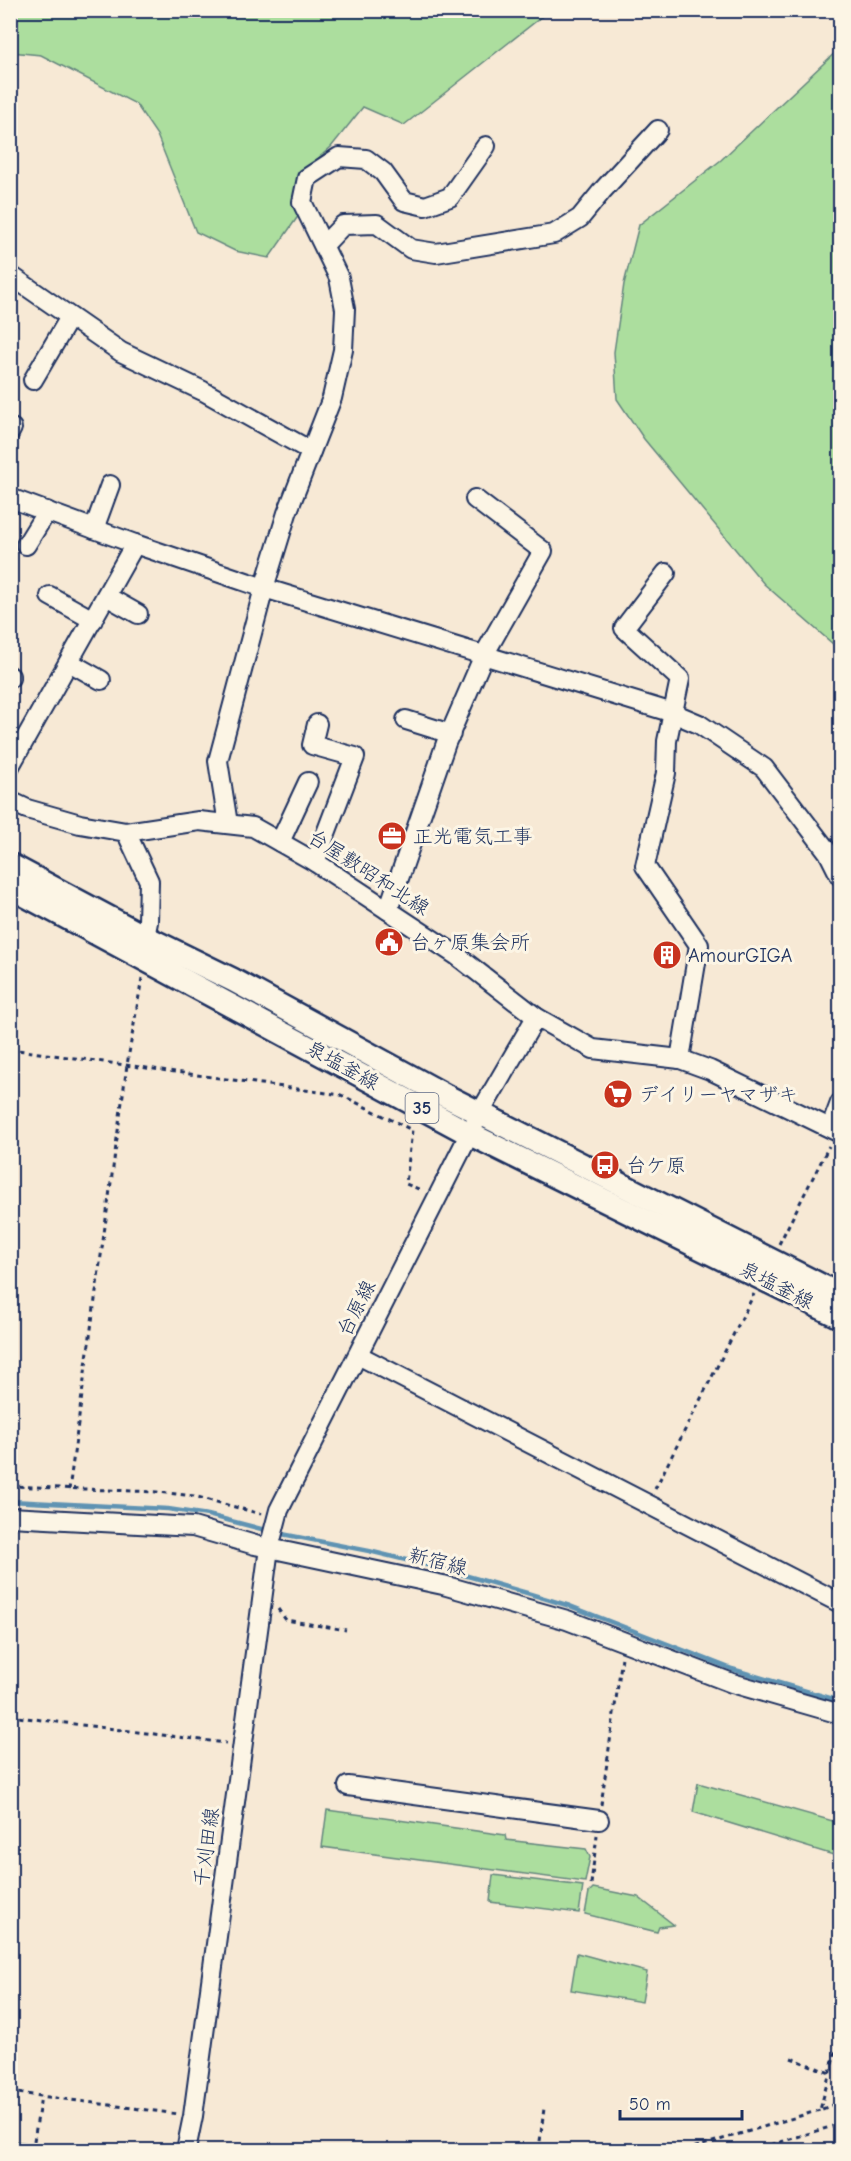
<svg xmlns="http://www.w3.org/2000/svg" width="851" height="2161" viewBox="0 0 851 2161" font-family="'Comic Neue','Klee One',sans-serif">
<style>
.green{fill:#acde9e;stroke:#64867e;stroke-width:1.5}
.lines{fill:none;stroke-linecap:round;stroke-linejoin:round}
.stream{stroke:#5e93b3;stroke-width:4.5}
.minor-casing{stroke:#1b2f5e;stroke-width:22}
.major-casing{stroke:#1b2f5e;stroke-width:27}
.path{stroke:#1b2f5e;stroke-width:3;stroke-dasharray:4.5 4.5;stroke-linecap:butt}
.minor{stroke:#fcf5e5;stroke-width:18}
.major{stroke:#fcf5e5;stroke-width:22}
.labels{text-anchor:middle;stroke-width:6;stroke-linejoin:round;paint-order:stroke}
.shield{fill:#fcf5e5;stroke:#5e6a86;stroke-width:1.5}
.shield-label{font-size:18px;font-weight:bold;fill:#1b2f5e}
.poi-label{font-size:20px;fill:#1b2f5e;stroke:#fcf5e5;text-anchor:start}
.street-label{font-size:20px;fill:#1b2f5e;stroke:#fcf5e5}
</style>
<rect width="100%" height="100%" fill="#f7e9d5"/>
<filter id="ink" filterUnits="userSpaceOnUse"><feTurbulence type="fractalNoise" baseFrequency=".0167" numOctaves="2"/><feDisplacementMap in="SourceGraphic" scale="12" xChannelSelector="R" yChannelSelector="G"/><feConvolveMatrix kernelMatrix="1 2 1 2 8 2 1 2 1" color-interpolation-filters="sRGB"/></filter>
<g filter="url(#ink)">
<!-- green -->
<g class="green">
<polygon points="11,11 549,11 404,125 363,107 331,147 314,162 302,177 294,197 299,215 269,258 235,251 196,232 157,135 136,104 41,55 11,52"/>
<polygon points="840,48 840,650 764,584 644,439 617,399 614,352 624,284 639,225 721,160"/>
<polygon points="698,1783 840,1823 840,1857 693,1812"/>
<polygon points="327,1810 505,1835 506,1840 586,1849 590,1857 585,1882 322,1847"/>
<polygon points="493,1875 583,1886 579,1913 490,1902"/>
<polygon points="593,1888 638,1897 674,1925 659,1927 657,1932 585,1914 589,1892"/>
<polygon points="577,1953 647,1972 642,2002 571,1990"/>
<polygon points="11,2141 28,2143 27,2150 11,2150"/>
</g>
<g class="lines">
<!-- stream -->
<g class="stream">
<polyline points="10,1501 168,1509 208,1515 269,1531"/>
<polyline points="277,1533 369,1551 443,1569 527,1593 570,1606 732,1669 840,1701"/>
</g>
<!-- minor casing -->
<g class="minor-casing">
<g id="minor">
<polyline points="324,245 343,225 377,224 411,249 436,253 554,234 580,218 602,191 658,130"/>
<polyline points="10,275 121,352 203,391 311,451"/>
<polyline points="33,380 70,317"/>
<polyline points="10,432 12,428"/>
<polyline points="10,498 135,544 264,588 673,713 699,724 764,768 828,852 840,876"/>
<polyline points="94,529 110,485"/>
<polyline points="26,545 47,511"/>
<polyline points="666,573 624,628 680,679 667,741 666,773 645,866 699,945 680,1059"/>
<polyline points="50,596 93,620"/>
<polyline points="106,596 138,614"/>
<polyline points="69,662 101,680"/>
<polyline points="10,676 10,678"/>
<polyline points="406,720 451,734"/>
<polyline points="10,766 135,544"/>
<polyline points="10,801 27,809 80,824 126,832 199,821 253,827 315,862 456,955 536,1017 593,1049 680,1059 710,1070 840,1133"/>
<polyline points="228,824 218,761 264,588 287,513 332,398 343,350 345,309 339,278 302,202 307,178 339,157 366,159 383,172 404,201 425,206 450,197 486,146"/>
<polyline points="126,832 149,881 148,922 145,937"/>
<polyline points="280,842 308,782"/>
<polyline points="315,862 355,757 312,745 317,724"/>
<polyline points="388,910 446,743 484,655 543,551 475,499"/>
<polyline points="831,1127 840,1103"/>
<polyline points="358,1355 840,1603"/>
<polyline points="10,1517 193,1527 255,1545 443,1585 567,1620 732,1683 840,1714"/>
<polyline points="348,1786 599,1820"/>
<polyline points="186,2150 193,2116 269,1548 279,1510 480,1113 536,1017"/>
</g>
</g>
<!-- major casing -->
<g class="major-casing">
<g id="major">
<polyline points="10,865 145,937 233,980 448,1097 840,1295"/>
<polyline points="10,887 470,1134 840,1317"/>
</g>
</g>
<!-- path -->
<g class="path">
<polyline points="10,1049 341,1095 412,1130 406,1184 421,1190"/>
<polyline points="779,1244 829,1146"/>
<polyline points="10,1486 157,1492 194,1496 261,1514"/>
<polyline points="655,1489 754,1294"/>
<polyline points="69,1490 127,1065 142,978"/>
<polyline points="278,1609 286,1620 346,1630"/>
<polyline points="10,1716 226,1743"/>
<polyline points="601,1805 622,1657"/>
<polyline points="591,1884 597,1835"/>
<polyline points="840,2034 820,2110 840,2102"/>
<polyline points="791,2058 830,2073"/>
<polyline points="10,2092 178,2114"/>
<polyline points="34,2141 41,2096"/>
<polyline points="539,2150 544,2108"/>
<polyline points="686,2150 820,2110"/>
<polyline points="754,2150 840,2124"/>
</g>
<!-- minor -->
<use href="#minor" class="minor"/>
<!-- major -->
<use href="#major" class="major"/>
</g>
</g>
<!-- icons -->
<defs>
<g id="office-disc" transform="scale(1.5)"><circle r="9.5" fill="#c8321e" stroke="#fcf5e5"/><path d="M-6-3h4V-5.5h4V-3h4V5H-6ZM-1-4.5V-3h2v-1.5ZM-6 0V1H6V0Z" fill="#fff"/></g>
<g id="civic-disc" transform="scale(1.5)"><circle r="9.5" fill="#c8321e" stroke="#fcf5e5"/><path d="M-.6-6.5H3V-4.5H.6V-3L4-1V1h2V6H-6V1h2V-1L-.6-3ZM-1.2 2.5V6h2.4V2.5Z" fill="#fff"/></g>
<g id="building-disc" transform="scale(1.5)"><circle r="9.5" fill="#c8321e" stroke="#fcf5e5"/><path d="M-4-6H4V6H1V3H-1V6H-4ZM-2.5-4.3h1.7v1.8h-1.7ZM.8-4.3h1.7v1.8H.8ZM-2.5-1h1.7V.8h-1.7ZM.8-1h1.7V.8H.8Z" fill="#fff"/></g>
<g id="supermarket-disc" transform="scale(1.5)"><circle r="9.5" fill="#c8321e" stroke="#fcf5e5"/><path d="M-6-5.5h2.5l.6 2H6L4.5 2H-2.5L-4.4-4H-6ZM-1.5 3.2a1.3 1.3 0 1 0 .1 0ZM3 3.2a1.3 1.3 0 1 0 .1 0Z" fill="#fff"/></g>
<g id="bus-disc" transform="scale(1.5)"><circle r="9.5" fill="#c8321e" stroke="#fcf5e5"/><path d="M-5-6H5V4H4V6H2V4H-2V6H-4V4H-5ZM-3.5-4V0h7V-4ZM-3.5 1.2v1.5H-2V1.2ZM2 1.2v1.5H3.5V1.2Z" fill="#fff"/></g>
</defs>
<g fill-rule="evenodd">
<use href="#office-disc" x="392" y="836"/>
<use href="#civic-disc" x="389" y="942"/>
<use href="#building-disc" x="667" y="955"/>
<use href="#supermarket-disc" x="618" y="1094"/>
<use href="#bus-disc" x="605" y="1165"/>
</g>
<g class="labels">
<!-- shield labels -->
<rect class="shield" x="405.5" y="1093" width="33" height="30" rx="4.5"/>
<g class="shield-label">
<text x="422" y="1114">35</text>
</g>
<!-- poi labels -->
<g class="poi-label">
<text x="413" y="843">正光電気工事</text>
<text x="410" y="949">台ヶ原集会所</text>
<text x="688" y="962">AmourGIGA</text>
<text x="639" y="1101">デイリーヤマザキ</text>
<text x="626" y="1172">台ケ原</text>
</g>
<!-- street labels -->
<g class="street-label">
<text transform="translate(369 872) rotate(33)" y="7">台屋敷昭和北線</text>
<text transform="translate(343 1065) rotate(29)" y="7">泉塩釜線</text>
<text transform="translate(777 1285) rotate(27)" y="7">泉塩釜線</text>
<text transform="translate(356 1308) rotate(-63)" y="7">台原線</text>
<text transform="translate(438 1561) rotate(14)" y="7">新宿線</text>
<text transform="translate(206 1847) rotate(-82)" y="7">千刈田線</text>
</g>
</g>
<!-- margin -->
<rect width="851" height="2161" fill="none" stroke="#fcf5e5" stroke-width="36"/>
<rect x="18" y="18" width="815" height="2125" fill="none" stroke="#1b2f5e" stroke-width="2" filter="url(#ink)"/>
<!-- scale -->
<path d="M620 2110v9h122v-9" fill="none" stroke="#1b2f5e" stroke-width="3"/>
<text x="629" y="2110" font-size="18" fill="#1b2f5e" stroke="#fcf5e5" stroke-width="4.5" paint-order="stroke">50 m</text>
</svg>
